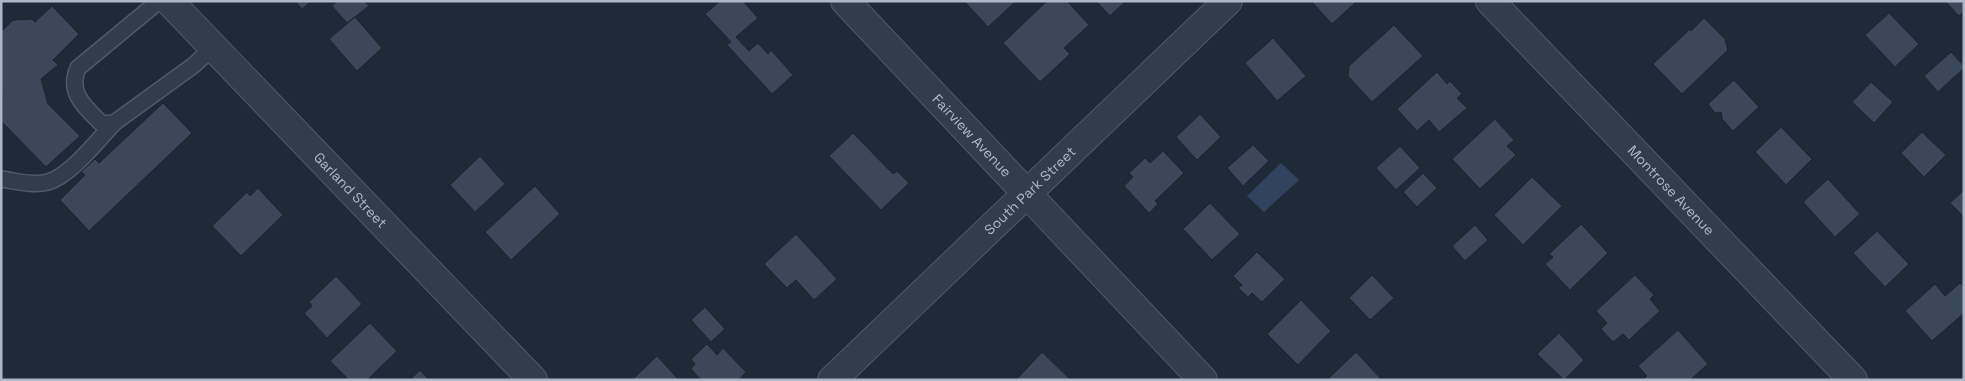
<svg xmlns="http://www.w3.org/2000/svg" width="1965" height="381" viewBox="0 0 1965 381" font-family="'Space Grotesk',sans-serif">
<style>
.water{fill:#304460}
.building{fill:#3b4859;stroke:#1a2330}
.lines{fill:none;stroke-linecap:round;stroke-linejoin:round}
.lane-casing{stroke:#505a67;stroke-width:18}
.street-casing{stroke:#505a67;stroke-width:30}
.lane{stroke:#333c4a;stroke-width:15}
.street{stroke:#333c4a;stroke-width:28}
.labels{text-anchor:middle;stroke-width:4;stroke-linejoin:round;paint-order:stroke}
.street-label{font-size:14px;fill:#adb7c6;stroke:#18212e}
</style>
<rect width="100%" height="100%" fill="#1f2a39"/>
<!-- water -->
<polygon class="water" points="1281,163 1299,180 1264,212 1247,196"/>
<!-- building -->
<g class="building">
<polygon points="295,1 311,1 302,9"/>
<polygon points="337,1 365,1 369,6 347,23 332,6"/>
<polygon points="720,1 743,1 758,18 736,37 749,51 758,43 768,54 771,50 793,75 772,94 727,45 731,42 705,14"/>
<polygon points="964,1 1016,1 988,27"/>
<polygon points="1047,1 1067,1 1089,25 1064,48 1070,54 1040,82 1003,43"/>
<polygon points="1096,1 1126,1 1110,16"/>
<polygon points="1311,1 1357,1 1332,24"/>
<polygon points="1945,1 1964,1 1964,11 1959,16"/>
<polygon points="52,6 79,34 53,60 58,65 41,79 48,104 80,136 46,167 2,122 1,32 13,20 32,19 35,22"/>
<polygon points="1889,13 1919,44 1895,67 1865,35"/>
<polygon points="355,17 382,48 357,71 329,39"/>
<polygon points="1704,18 1725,39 1728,50 1682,94 1653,64 1690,29 1691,31"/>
<polygon points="1394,25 1423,56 1372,102 1348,76 1349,66"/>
<polygon points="1273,38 1306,76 1277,101 1245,63"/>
<polygon points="1951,52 1964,66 1964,68 1938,92 1924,76"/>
<polygon points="1437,72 1447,84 1450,81 1462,94 1457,98 1467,108 1439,132 1429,120 1417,131 1397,109"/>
<polygon points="1734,80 1759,107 1733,131 1722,119 1721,112 1715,113 1708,104"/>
<polygon points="1871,82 1893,102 1874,123 1852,102"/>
<polygon points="163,103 192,133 89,231 60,200 85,175 81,172 95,159 99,163"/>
<polygon points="1200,114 1221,137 1197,160 1176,137"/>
<polygon points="1495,119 1514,140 1507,146 1516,155 1480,189 1452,159"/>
<polygon points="1781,127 1812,159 1786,185 1755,152"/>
<polygon points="1922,132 1946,155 1924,177 1901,153"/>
<polygon points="853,133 893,174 897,171 909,183 881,210 829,156"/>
<polygon points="1253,145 1269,161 1243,186 1227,168"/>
<polygon points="1400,146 1420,168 1396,190 1376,168"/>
<polygon points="1163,151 1184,173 1155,201 1158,204 1149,213 1124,186 1133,177 1129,173 1145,158 1150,163"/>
<polygon points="480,156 505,184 475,212 450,185"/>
<polygon points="1423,173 1437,188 1417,207 1403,192"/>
<polygon points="1532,177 1562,206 1523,245 1494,215"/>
<polygon points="1828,179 1860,214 1835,237 1803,202"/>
<polygon points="535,186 560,214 511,260 485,232"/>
<polygon points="258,188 283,215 241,256 212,226 247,192 250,196"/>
<polygon points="1964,190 1964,217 1950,203"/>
<polygon points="1210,203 1240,234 1212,260 1183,229"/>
<polygon points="1581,224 1608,253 1570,290 1545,264 1553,257 1549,254"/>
<polygon points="1475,225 1488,240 1465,261 1452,246"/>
<polygon points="1877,231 1909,264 1885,287 1853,253"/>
<polygon points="796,234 837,279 814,300 796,280 787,288 764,264"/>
<polygon points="1257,252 1285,279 1262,302 1252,293 1248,297 1238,288 1242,285 1233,276"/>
<polygon points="1372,275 1394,298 1370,320 1349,298"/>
<polygon points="1635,275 1654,295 1650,299 1660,311 1629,340 1623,334 1613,342 1601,329 1607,323 1596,311"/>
<polygon points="336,276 362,304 327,338 304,313 312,306 309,302"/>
<polygon points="1960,283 1964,287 1964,313 1932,341 1905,311 1935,284 1945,296"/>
<polygon points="1301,300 1331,331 1298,365 1267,334"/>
<polygon points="705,307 725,329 711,342 691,320"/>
<polygon points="370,323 397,351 367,380 349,380 330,361"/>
<polygon points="1678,330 1708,364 1690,380 1642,380 1647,376 1638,366"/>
<polygon points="1559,333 1584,360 1564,380 1537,354"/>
<polygon points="707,344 717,355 723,348 746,372 739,380 701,380 691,369 695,364 691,359"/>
<polygon points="1042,352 1071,380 1016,380"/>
<polygon points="1356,352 1382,380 1330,380 1329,378"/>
<polygon points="657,356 679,380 632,380"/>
<polygon points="420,370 429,380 410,380"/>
</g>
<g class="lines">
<!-- lane casing -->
<g class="lane-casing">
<g id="lane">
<path d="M159 1 78 68C67 93 85 107 102 124L114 123 194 65 213 47"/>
<path d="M1 179C16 181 33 186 48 182 70 176 98 140 114 123"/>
</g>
</g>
<!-- street casing -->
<g class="street-casing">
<g id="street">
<path id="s1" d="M169 1 533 380"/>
<path id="s2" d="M845 1 1203 380"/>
<path id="s3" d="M1490 1 1853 380"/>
<path id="s4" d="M832 380 1228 1"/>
</g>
</g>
<!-- lane -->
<use href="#lane" class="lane"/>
<!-- street -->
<use href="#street" class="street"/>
</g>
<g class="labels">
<!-- street labels -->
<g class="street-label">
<text dy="5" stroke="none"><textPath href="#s2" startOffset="185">Fairview Avenue</textPath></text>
<text dy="5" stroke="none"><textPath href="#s1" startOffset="262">Garland Street</textPath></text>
<text dy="5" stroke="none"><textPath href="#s4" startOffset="274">South Park Street</textPath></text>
<text dy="5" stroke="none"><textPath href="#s3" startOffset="262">Montrose Avenue</textPath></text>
</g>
</g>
<!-- border -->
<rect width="1965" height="381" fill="none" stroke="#adb7c6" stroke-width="5"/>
</svg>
